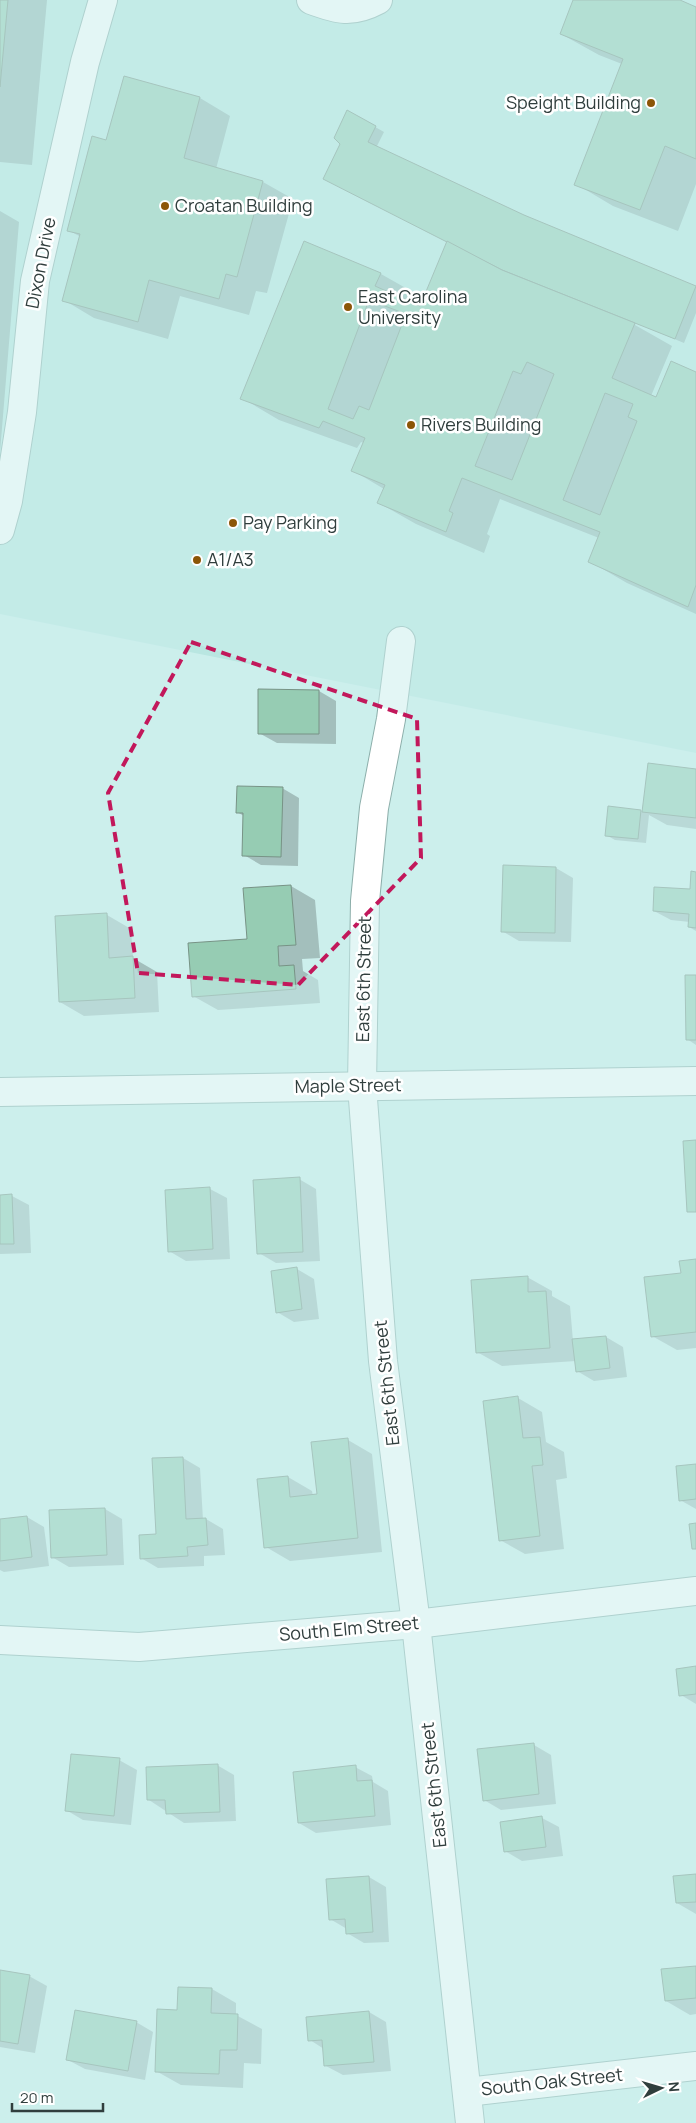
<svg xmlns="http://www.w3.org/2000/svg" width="696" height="2123" viewBox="0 0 696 2123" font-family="Manrope,sans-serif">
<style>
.built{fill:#b9e6e1}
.shadow{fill:#0003}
.building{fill:#96ccb3;stroke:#789386;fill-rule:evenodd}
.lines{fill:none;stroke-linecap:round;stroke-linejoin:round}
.minor-casing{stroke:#8caeaa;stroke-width:30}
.minor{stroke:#fff;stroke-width:28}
.marked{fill:none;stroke:#c2185b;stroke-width:4;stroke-dasharray:10 6;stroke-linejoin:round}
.poi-dot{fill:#8c5607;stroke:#fff;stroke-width:2}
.labels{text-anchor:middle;stroke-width:5;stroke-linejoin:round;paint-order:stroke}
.poi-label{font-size:18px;fill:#303e3d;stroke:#fff;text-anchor:start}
.street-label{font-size:18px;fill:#303e3d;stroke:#fff}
</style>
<rect width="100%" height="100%" fill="#ccefec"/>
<!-- built -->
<polygon class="built" points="0,0 696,0 696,753 0,614"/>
<!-- shadow -->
<g class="shadow">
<polygon points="0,0 47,0 32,165 0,162"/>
<polygon points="575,0 676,0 696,8 696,184 678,231 613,206 576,184 622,64 599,55 561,34"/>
<polygon points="125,77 200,98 230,116 216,169 263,182 293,199 267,293 256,291 249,315 180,296 168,339 94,318 64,300 81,237 68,230 107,141"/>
<polygon points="347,111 384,132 376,148 523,216 696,287 696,313 684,343 636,323 635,325 672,346 651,396 657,399 696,373 696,614 627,583 589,561 599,538 500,499 487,534 490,536 484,553 416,524 379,503 384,489 352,470 364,443 361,442 357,448 279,420 242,398 381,274 418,295 414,305 421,307 448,242 341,143"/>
<polygon points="0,211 19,222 0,452"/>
<polygon points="319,691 336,701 336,744 277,743 259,733"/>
<polygon points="649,764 696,770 696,829 667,825 649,815 646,843 615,840 606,835 641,811 643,812"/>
<polygon points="282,788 299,798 298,866 261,865 244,855 244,816 237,812"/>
<polygon points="504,867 556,868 573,878 571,942 519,941 502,931"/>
<polygon points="696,873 696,931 689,927 690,922 671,920 654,911 691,891"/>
<polygon points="291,886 315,900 320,958 302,959 303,971 318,980 320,1003 218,1010 193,996 248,940"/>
<polygon points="107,915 131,929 133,958 157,972 159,1012 84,1016 60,1002"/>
<polygon points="696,977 696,1045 687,1039"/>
<polygon points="299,1179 316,1189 320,1261 276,1263 259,1253"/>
<polygon points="210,1189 227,1198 230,1259 186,1261 169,1251"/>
<polygon points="0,1196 12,1196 29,1205 31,1253 0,1254"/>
<polygon points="696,1260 696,1348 677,1350 652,1336 682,1274"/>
<polygon points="297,1269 314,1279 319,1319 294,1322 277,1312"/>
<polygon points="527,1277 552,1291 552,1296 570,1306 573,1341 606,1337 623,1347 627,1377 594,1381 577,1371 576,1361 502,1366 477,1352"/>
<polygon points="518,1398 542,1412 546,1442 564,1452 567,1478 556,1480 564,1549 525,1554 500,1540"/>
<polygon points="348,1440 372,1454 382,1552 290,1561 266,1547 288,1477 312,1491 313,1496 318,1495"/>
<polygon points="183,1458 200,1468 203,1520 206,1519 223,1529 225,1555 204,1556 204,1566 158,1568 141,1558 157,1535"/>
<polygon points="696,1465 696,1509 680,1500"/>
<polygon points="105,1509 122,1519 124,1565 69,1567 52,1557"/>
<polygon points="27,1517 44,1527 49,1566 4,1572 0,1570 0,1520"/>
<polygon points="696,1668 696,1704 681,1695"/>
<polygon points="534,1745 551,1755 556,1804 501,1810 484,1800"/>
<polygon points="119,1760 137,1770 131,1825 83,1820 66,1810"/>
<polygon points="217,1765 234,1775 236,1821 184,1823 149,1800"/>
<polygon points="355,1767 372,1776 373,1782 388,1791 391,1825 316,1833 299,1823"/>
<polygon points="542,1818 559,1827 563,1856 522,1861 505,1851"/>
<polygon points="696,1875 696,1914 677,1903"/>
<polygon points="369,1877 386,1887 389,1942 364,1943 347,1933 347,1929 330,1919"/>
<polygon points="696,1967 696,2014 690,2015 666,2001"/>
<polygon points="0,1971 29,1976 47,1986 35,2053 0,2047"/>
<polygon points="212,1989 236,2003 236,2015 262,2029 261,2064 244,2063 243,2088 181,2085 156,2071 179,2011"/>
<polygon points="369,2012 386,2022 391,2071 343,2075 326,2066 324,2049 310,2040"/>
<polygon points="136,2022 153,2032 145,2080 85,2069 68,2060"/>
</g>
<!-- building -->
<g class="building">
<polygon points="0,0 8,0 0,87"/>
<polygon points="573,0 680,0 696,7 696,159 665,146 640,210 574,185 623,59 560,34"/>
<polygon points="124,76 200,97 184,158 263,181 237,277 226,274 219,299 149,280 138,322 62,301 80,234 67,231 92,136 106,140"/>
<polygon points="347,110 376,126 368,142 524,215 696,286 675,339 502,270 323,179 340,144 334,138"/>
<path d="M304 241 381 273 375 286 420 306 447 241 502 270 635 323 612 378 656 397 671 361 696 372V585L688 607 588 562 600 532 462 478 449 511 453 513 446 532 377 503 385 485 351 471 365 438 323 421 319 428 240 399ZM369 300 406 314 369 410 359 406 353 419 328 409ZM527 362 554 374 512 480 475 466 513 371 521 374ZM605 393 633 404 628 417 637 421 600 515 563 500Z"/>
<polygon points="258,689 319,690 319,734 258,734"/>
<polygon points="648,763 696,769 696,818 642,812"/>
<polygon points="237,786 283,787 281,857 242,856 243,813 236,813"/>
<polygon points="608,806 641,810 638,839 605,836"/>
<polygon points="503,865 556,867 555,933 501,932"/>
<polygon points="691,871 696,872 696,928 688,927 689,914 653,911 654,887 690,889"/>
<polygon points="291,885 296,945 278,946 279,966 294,965 296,989 192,997 188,943 247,939 243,888"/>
<polygon points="107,913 109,958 133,956 135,998 59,1002 55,916"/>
<polygon points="685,975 696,975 696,1040 686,1040"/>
<polygon points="696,1140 696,1212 687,1212 683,1141"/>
<polygon points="300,1177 303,1252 257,1254 253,1180"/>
<polygon points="210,1187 213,1249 168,1252 165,1190"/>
<polygon points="12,1194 14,1244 0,1244 0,1195"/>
<polygon points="696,1259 696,1332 651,1337 644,1277 681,1273 679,1261"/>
<polygon points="297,1267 302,1309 276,1313 271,1271"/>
<polygon points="528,1276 528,1292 546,1291 550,1348 476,1353 471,1280"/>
<polygon points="606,1336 610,1368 576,1372 572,1339"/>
<polygon points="518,1396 523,1438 540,1437 543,1465 532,1466 540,1536 499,1541 483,1401"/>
<polygon points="348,1438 358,1538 264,1548 257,1479 288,1476 290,1497 317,1494 311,1442"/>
<polygon points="183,1457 186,1519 206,1518 208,1545 187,1547 188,1556 140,1559 139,1535 156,1534 152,1458"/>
<polygon points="696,1464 696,1499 679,1501 676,1466"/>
<polygon points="105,1508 107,1555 51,1558 49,1510"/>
<polygon points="27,1516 32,1557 0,1561 0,1519"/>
<polygon points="696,1523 696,1549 692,1549 689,1524"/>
<polygon points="696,1666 696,1694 679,1696 676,1669"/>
<polygon points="534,1743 539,1794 483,1801 477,1749"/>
<polygon points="71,1754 120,1758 114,1816 65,1811"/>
<polygon points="218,1764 220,1812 166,1814 165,1800 147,1800 146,1767"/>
<polygon points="356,1765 357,1781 372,1780 375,1816 298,1823 293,1772"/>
<polygon points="542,1816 546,1847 504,1852 500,1822"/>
<polygon points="696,1874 696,1902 676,1903 673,1876"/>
<polygon points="369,1876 373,1932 346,1934 345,1919 329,1920 326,1879"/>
<polygon points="696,1966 696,1998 665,2001 661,1969"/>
<polygon points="0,1970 30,1975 18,2044 0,2041"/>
<polygon points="178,1987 212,1988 211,2013 238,2014 237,2050 220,2050 219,2074 155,2072 157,2009 177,2010"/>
<polygon points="75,2010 137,2021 128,2071 66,2060"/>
<polygon points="369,2011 374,2062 324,2066 322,2040 308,2041 306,2017"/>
</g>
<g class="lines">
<!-- minor casing -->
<g class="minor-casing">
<g id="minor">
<path d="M311 0C338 10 352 14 378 0"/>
<polyline points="0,530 8,501 22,412 35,281 85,62 103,0"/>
<polyline points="401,641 391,719 374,808 365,901 362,1086 383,1361 416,1624 470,2123"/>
<polyline points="0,1092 696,1081"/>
<polyline points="0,1640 139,1647 416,1624 696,1591"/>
<polyline points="467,2092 696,2066"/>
</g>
</g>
<!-- minor -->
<use href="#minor" class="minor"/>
</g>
<!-- marked area -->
<path d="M0 0H696V2123H0ZM191 642 417 719 421 858 298 985 138 973 108 793Z" fill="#ccefec" fill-opacity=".55" fill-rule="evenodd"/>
<path class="marked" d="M191 642 417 719 421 858 298 985 138 973 108 793Z"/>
<!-- markers -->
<g class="poi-dot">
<circle cx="651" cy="103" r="5"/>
<circle cx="165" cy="206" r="5"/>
<circle cx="348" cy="307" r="5"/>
<circle cx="411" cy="425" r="5"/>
<circle cx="233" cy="523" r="5"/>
<circle cx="197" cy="560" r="5"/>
</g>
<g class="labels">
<!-- poi labels -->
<g class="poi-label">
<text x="641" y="109" text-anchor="end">Speight Building</text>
<text x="175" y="212">Croatan Building</text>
<text x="358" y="303">East Carolina<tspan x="358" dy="21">University</tspan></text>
<text x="421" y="431">Rivers Building</text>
<text x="243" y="529">Pay Parking</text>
<text x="207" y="566">A1/A3</text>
</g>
<!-- street labels -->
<g class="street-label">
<text transform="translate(41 263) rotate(-79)" y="6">Dixon Drive</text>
<text transform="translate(364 979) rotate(-89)" y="6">East 6th Street</text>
<text transform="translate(348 1086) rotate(-1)" y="6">Maple Street</text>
<text transform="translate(387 1383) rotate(-96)" y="6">East 6th Street</text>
<text transform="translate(349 1629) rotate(-5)" y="6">South Elm Street</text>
<text transform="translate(434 1785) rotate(-96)" y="6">East 6th Street</text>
<text transform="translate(552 2082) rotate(-6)" y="6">South Oak Street</text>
</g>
</g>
<!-- north arrow -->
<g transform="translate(661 2088) rotate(85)" stroke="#ffffff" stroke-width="4" paint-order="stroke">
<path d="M0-4L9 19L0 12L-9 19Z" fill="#303e3d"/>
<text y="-8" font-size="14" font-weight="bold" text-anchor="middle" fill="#303e3d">N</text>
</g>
<!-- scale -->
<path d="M12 2103v8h91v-8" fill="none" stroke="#303e3d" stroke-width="2.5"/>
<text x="20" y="2103" font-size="15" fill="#303e3d" stroke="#ffffff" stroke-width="4" paint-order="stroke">20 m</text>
</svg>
